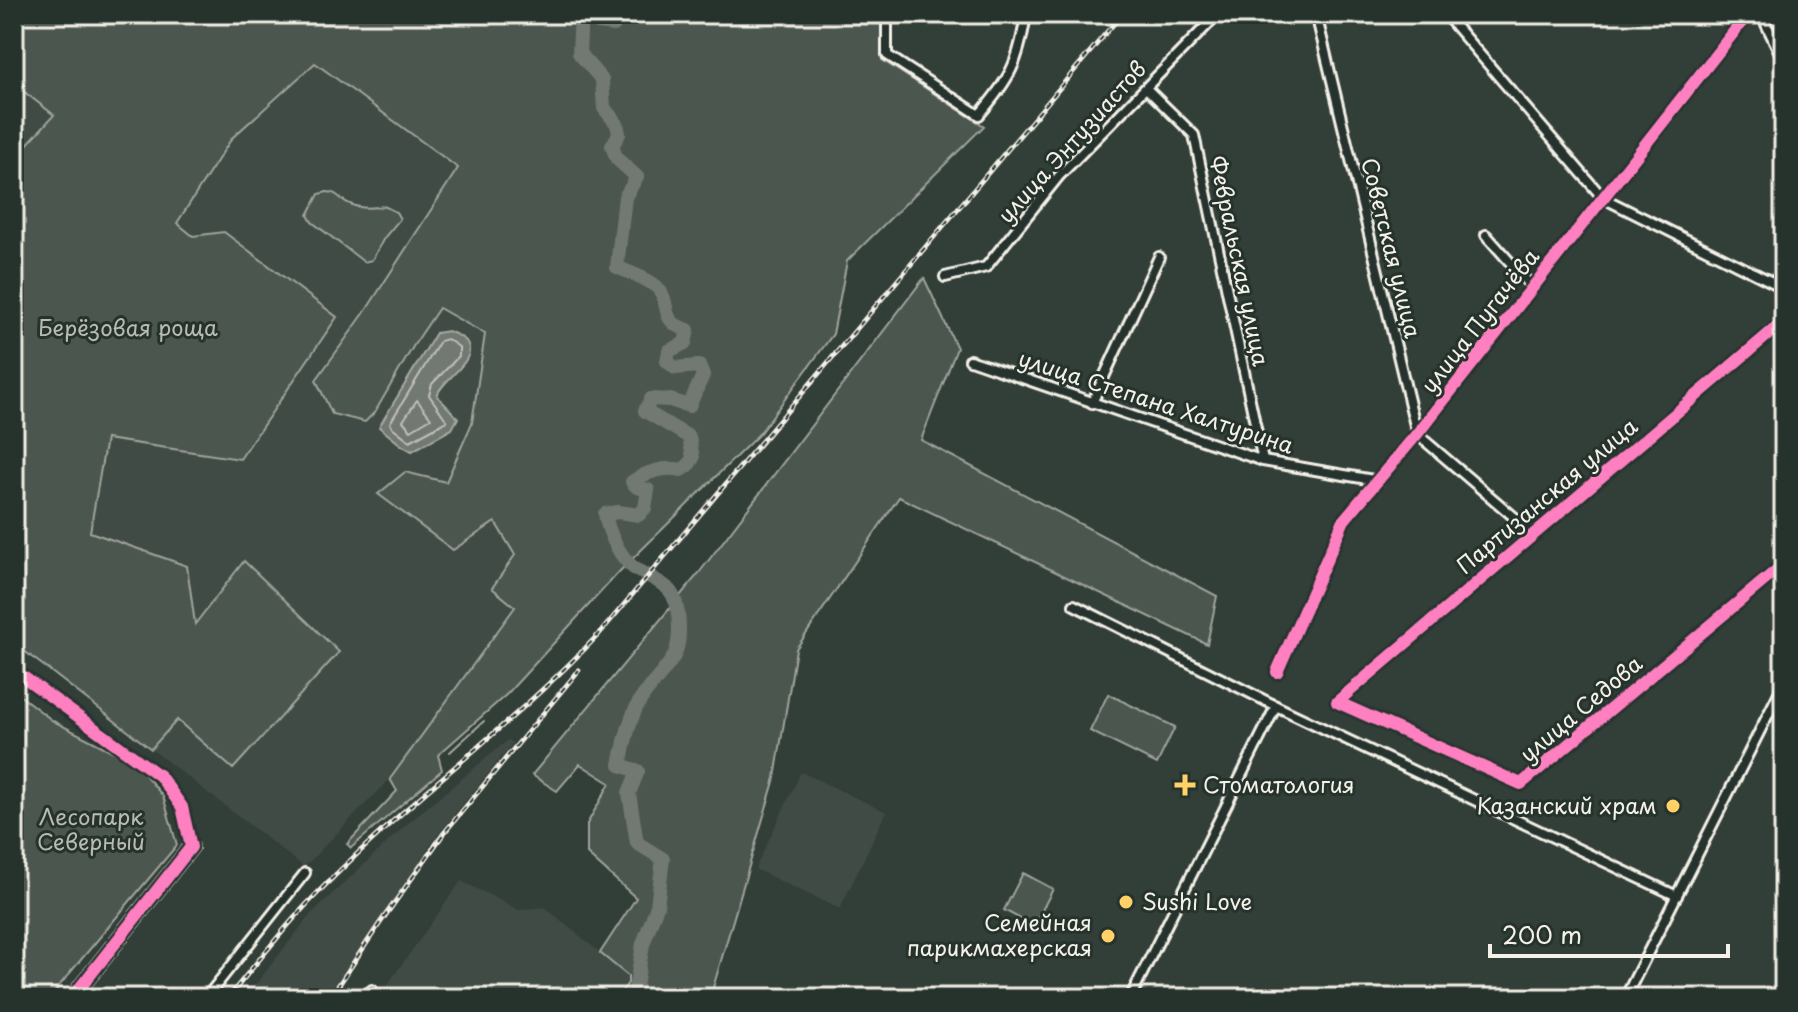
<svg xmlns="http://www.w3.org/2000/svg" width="1798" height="1012" viewBox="0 0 1798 1012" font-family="'Playpen Sans',sans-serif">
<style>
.built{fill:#404b44}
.green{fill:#4c564f;stroke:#a0a49c;stroke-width:2}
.water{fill:#727972;stroke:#a6a9a1;stroke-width:2}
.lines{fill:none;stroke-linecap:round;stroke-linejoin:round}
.shore{stroke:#c0c1b9;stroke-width:2}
.stream{stroke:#a6a9a1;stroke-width:2}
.river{stroke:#727972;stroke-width:14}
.street-casing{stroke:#f4f1e8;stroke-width:14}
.secondary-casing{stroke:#f4f1e8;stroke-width:18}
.street{stroke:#26332d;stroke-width:8}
.secondary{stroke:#26332d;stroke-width:12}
.rail-casing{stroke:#f4f1e8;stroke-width:5}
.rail{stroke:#26332d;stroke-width:2;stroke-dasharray:6;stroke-linecap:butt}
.cycleway-casing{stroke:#26332d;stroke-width:17}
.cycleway{stroke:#ff80c0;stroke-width:12}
.poi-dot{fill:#ffd166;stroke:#26332d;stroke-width:3}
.labels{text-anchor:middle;stroke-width:6;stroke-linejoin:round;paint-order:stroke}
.street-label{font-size:22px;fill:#f4f1e8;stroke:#26332d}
.park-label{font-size:22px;fill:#b9bbb2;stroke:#26332d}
.poi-label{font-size:22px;fill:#f4f1e8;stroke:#26332d;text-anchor:start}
</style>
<rect width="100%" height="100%" fill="#323e38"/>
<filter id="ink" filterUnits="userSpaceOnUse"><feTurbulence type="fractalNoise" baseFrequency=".0125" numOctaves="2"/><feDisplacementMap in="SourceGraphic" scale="16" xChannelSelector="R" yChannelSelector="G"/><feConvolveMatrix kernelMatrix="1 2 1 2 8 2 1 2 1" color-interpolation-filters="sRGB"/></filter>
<g filter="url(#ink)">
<!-- built -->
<g class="built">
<polygon points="151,14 881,14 882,60 984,126 847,261 527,590 390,779 304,867 14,643 14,84 55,115"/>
<polygon points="508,740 513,743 435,838 329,998 245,998 311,914 407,824"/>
<polygon points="801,772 886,812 840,909 755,869"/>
<polygon points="461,881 519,910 545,907 628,976 628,983 617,998 387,998 381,994"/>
</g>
<!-- green -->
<g class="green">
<polygon points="14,14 881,14 882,60 984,126 847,261 833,334 759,434 620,571 507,694 438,755 442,770 351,848 347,844 397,791 390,779 515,607 492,588 515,555 495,522 453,550 378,494 405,472 446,482 472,423 485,334 439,308 414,345 375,412 365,422 332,414 316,380 365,312 458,168 315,63 232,138 177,223 193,236 224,232 337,317 240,459 106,439 90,532 187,566 195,624 244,561 339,652 233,769 177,720 151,749 14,643 14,159 54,115 14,84"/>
<path d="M327 192C338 192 340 200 350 204 360 209 374 208 384 206L396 212 400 219 384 238 372 260 364 262 312 222 308 215 319 194Z"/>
<polygon points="924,278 957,348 921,440 1217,596 1207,644 899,497 796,649 775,778 710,998 617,998 628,983 628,976 600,953 636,898 587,854 587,824 610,783 580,764 557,791 532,775 699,573"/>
<polygon points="14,691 53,721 135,763 163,796 177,845 49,998 14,998"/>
<polygon points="1108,694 1175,727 1157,764 1090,731"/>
<polygon points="1023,873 1053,889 1034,926 1004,910"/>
</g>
<!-- water -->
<path class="water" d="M448 331C453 333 462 337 466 341 481 360 440 380 437 396L458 418 452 429 412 451 401 445 379 427 436 333Z"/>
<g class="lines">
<!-- shore -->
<g class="shore">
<polygon points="447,339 459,347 459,356 432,384 429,395 447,421 410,441 392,427 390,423 440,341"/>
<polygon points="417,400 431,418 411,430 403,421"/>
</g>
<!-- stream -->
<polyline class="stream" points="450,752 484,721"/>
<!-- river -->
<g class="river">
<path d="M581 14 579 53 602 80 604 108 617 124 619 134 612 146 617 159 637 177 625 197 617 267C629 273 648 278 657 287 673 304 657 321 688 330L685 343 669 351 667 361 675 368 699 366 703 375 689 406 670 400 651 399 645 411 689 437 693 458 688 466 681 470C665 466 646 472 632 482L637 487 648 490 645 508 639 515 618 512 605 514C608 531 619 557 634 568 644 574 656 579 666 587 681 598 682 641 674 656 664 674 646 688 637 706 628 725 624 745 620 765L638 771 629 793 637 843 663 859 657 906 643 944 634 998"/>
<polyline points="589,14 598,23 614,25 620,14"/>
</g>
<!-- street casing -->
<g class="street-casing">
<g id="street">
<path d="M887 14V55L979 115C1010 79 1019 62 1026 14"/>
<polyline points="1316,14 1417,434 1534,534"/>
<polyline points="1445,14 1603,198 1784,288"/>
<polyline points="1761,14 1784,61"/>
<polyline points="1146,88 1194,135 1263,461"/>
<polyline points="1486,235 1532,287"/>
<polyline points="945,277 986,267 1059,176 1218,14"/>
<polyline points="1784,321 1337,702 1521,784 1784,564"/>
<polyline points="970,360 1263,461 1379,481"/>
<polyline points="1092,403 1159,257"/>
<polyline points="1074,605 1276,706 1677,896"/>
<polyline points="14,670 160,776 182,807 191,847"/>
<polyline points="1277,672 1344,520 1417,434 1748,14"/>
<polyline points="206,998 305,873"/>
<polyline points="365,998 372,990"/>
<polyline points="1130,998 1276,706"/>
<polyline points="1625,998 1784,683"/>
</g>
</g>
<!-- secondary casing -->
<g class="secondary-casing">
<polyline id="secondary" points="72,998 191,847"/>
</g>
<!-- street -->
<use href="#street" class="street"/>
<!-- secondary -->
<use href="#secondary" class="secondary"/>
<!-- rail casing -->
<g class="rail-casing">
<g id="rail">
<path d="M228 998C254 966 279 934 307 904 398 807 508 730 600 633L1122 14"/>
<polyline points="330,998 380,923 444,833 579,670"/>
</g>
</g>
<!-- rail -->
<use href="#rail" class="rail"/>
<!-- cycleway casing -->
<g class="cycleway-casing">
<g id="cycleway">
<polyline points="1784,321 1337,702 1521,784 1784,564"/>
<polyline points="14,670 160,776 182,807 191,847 72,998"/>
<polyline points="1277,672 1344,520 1417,434 1748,14"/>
</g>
</g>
<!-- cycleway -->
<use href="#cycleway" class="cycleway"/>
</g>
</g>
<!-- markers -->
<g class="poi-dot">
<path d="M1181 773h8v8h8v8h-8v8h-8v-8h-8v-8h8z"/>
<circle cx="1673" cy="806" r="8"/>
<circle cx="1126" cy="902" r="8"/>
<circle cx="1108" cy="936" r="8"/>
</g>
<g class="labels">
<!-- street labels -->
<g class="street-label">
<text transform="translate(1072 142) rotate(-48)" y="8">улица Энтузиастов</text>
<text transform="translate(1391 248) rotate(76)" y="8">Советская улица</text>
<text transform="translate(1239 261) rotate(78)" y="8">Февральская улица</text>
<text transform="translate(1480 321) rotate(-52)" y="8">улица Пугачёва</text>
<text transform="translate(1156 402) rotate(18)" y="8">улица Степана Халтурина</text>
<text transform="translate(1547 496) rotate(-40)" y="8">Партизанская улица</text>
<text transform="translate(1581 709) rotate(-40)" y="8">улица Седова</text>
</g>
<!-- park labels -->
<g class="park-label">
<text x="128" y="336">Берёзовая роща</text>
<text x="91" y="825">Лесопарк<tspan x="91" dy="25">Северный</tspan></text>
</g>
<!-- poi labels -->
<g class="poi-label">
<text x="1203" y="793">Стоматология</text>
<text x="1657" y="814" text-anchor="end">Казанский храм</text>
<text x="1142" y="910">Sushi Love</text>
<text x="1092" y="931" text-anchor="end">Семейная<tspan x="1092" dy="25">парикмахерская</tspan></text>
</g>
</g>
<!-- margin -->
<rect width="1798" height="1012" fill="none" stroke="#26332d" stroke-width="48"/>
<rect x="24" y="24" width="1750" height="964" fill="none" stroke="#f4f1e8" stroke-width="3" filter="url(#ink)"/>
<!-- scale -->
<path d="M1490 944v12h238v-12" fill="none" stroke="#f4f1e8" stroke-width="4"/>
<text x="1502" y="944" font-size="24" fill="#f4f1e8" stroke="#26332d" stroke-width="6" paint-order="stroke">200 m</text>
</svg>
